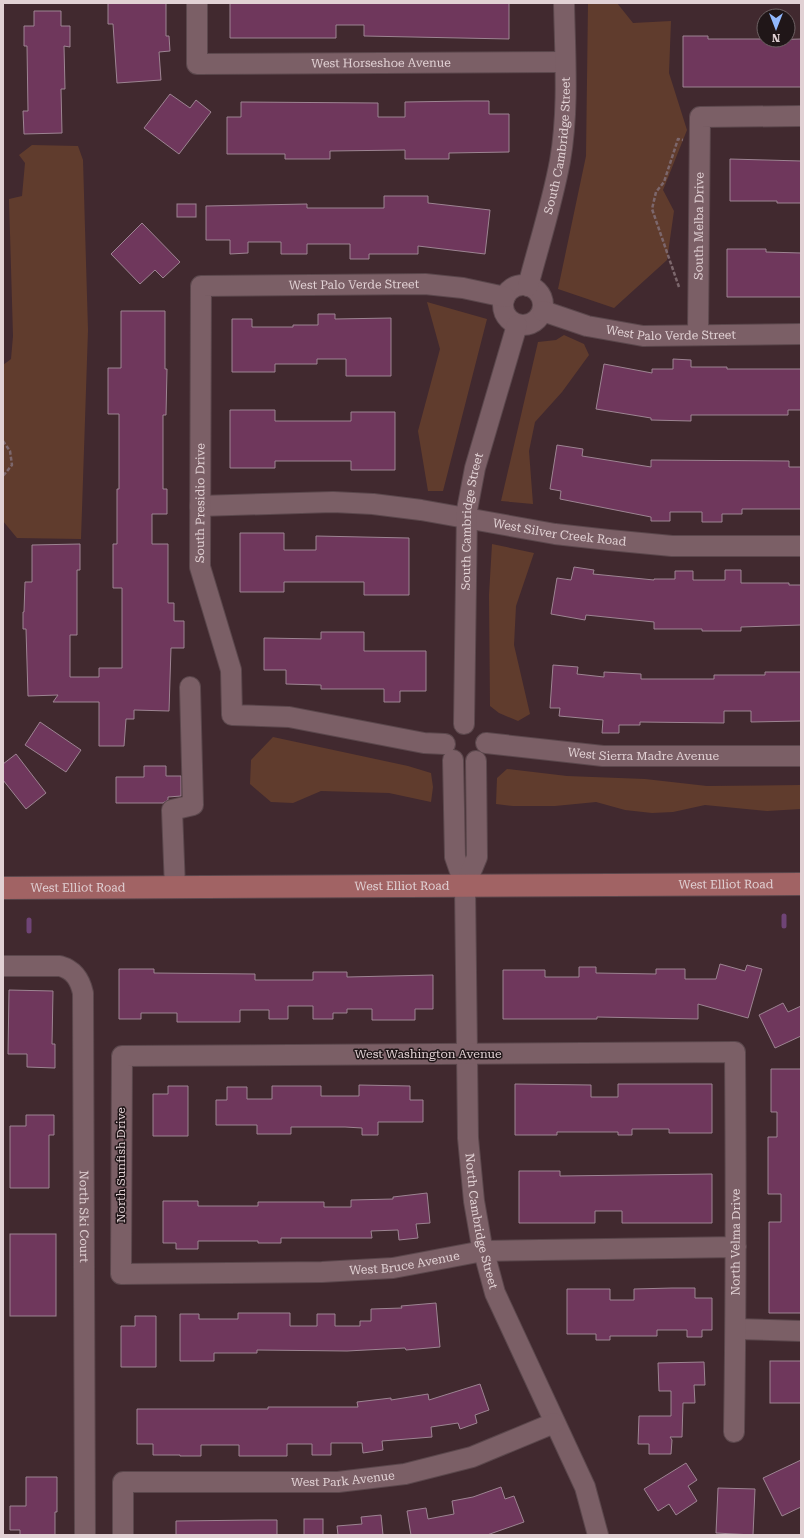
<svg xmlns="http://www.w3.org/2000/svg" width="804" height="1538" viewBox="0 0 804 1538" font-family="'Roboto Serif',serif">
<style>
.green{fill:#603c2d}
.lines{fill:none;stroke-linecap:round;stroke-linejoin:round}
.stream{stroke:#6f4476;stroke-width:5}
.building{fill:#6f375c;stroke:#9d8492}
.minor-casing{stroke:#5b474c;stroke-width:22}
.major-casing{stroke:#5b474c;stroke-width:24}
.path{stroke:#7c676c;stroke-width:2.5;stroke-dasharray:4 2;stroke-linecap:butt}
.minor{stroke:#7b5f66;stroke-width:20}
.major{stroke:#a16364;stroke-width:22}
.labels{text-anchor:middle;stroke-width:3;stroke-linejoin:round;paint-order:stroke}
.street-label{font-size:12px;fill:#e1d1d4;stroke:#201618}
</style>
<rect width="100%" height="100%" fill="#41292f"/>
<!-- green -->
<g class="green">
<polygon points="588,3 617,3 633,23 671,21 669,73 687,130 663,190 674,211 667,260 614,308 558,289 586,156"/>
<polygon points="32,145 78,146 83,160 88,330 81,539 17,538 3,521 3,365 11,359 13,336 9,199 22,196 25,163 19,155"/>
<polygon points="427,302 487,319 443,491 428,491 418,431 440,349"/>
<polygon points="564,335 584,344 589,355 562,392 535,422 529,451 533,504 501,501 538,342 556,340"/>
<polygon points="492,544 534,553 516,606 514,645 530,714 518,721 499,713 490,706 489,595"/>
<polygon points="273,737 408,766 431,773 433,787 431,802 389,793 321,791 293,803 271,802 250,784 251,760"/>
<polygon points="507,769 567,776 645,779 707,786 801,785 801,809 767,811 705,805 673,812 652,813 625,810 596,802 555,806 513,806 496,804 497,778"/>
</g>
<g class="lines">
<!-- stream -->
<g class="stream">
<polyline points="784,916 784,926"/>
<polyline points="29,920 29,931"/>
</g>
</g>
<!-- building -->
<g class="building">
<polygon points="108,3 166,3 166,36 169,36 170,51 159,52 161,80 117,83 113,24 108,24"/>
<polygon points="230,3 509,3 509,39 364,36 364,25 336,25 336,38 230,38"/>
<polygon points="34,11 61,11 61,26 70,26 70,47 64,46 65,89 61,89 62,133 24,134 23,111 28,111 27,46 24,46 24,26 34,26"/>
<polygon points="683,36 708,36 708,39 764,39 764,40 801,39 801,87 683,87"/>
<polygon points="170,94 190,108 196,100 211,112 179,154 144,128"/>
<polygon points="466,101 489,101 489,114 509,114 509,152 449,153 449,159 405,159 405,150 330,151 330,159 285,159 285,154 227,154 227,117 241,117 241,102 378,103 378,117 405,117 405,102"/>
<polygon points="730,159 801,161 801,203 777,203 777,201 730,201"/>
<polygon points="384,196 428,196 428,203 490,210 485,254 418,246 418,254 369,254 369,259 350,259 350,244 307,244 307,254 281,254 281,242 248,242 248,253 230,254 230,240 206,240 206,206 307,204 307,208 384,208"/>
<rect x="177" y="204" width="19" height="13"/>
<polygon points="142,223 180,262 163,278 155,270 140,284 111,254"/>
<polygon points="727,249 766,249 766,252 801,253 801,297 727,297"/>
<polygon points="121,311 165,311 165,369 167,369 166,415 163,415 163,489 167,489 167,514 152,514 152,544 168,544 168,603 174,603 174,621 184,621 184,648 171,648 169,711 134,710 134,719 126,719 124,746 99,746 99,702 53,702 58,695 28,696 26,629 23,629 23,612 24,612 25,582 32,582 32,545 80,544 80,570 77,570 77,635 70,635 70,677 99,677 99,668 122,668 122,588 113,588 113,544 117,544 117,489 119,489 119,414 108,414 108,368 121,368"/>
<polygon points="318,314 335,314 335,319 391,318 391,376 346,376 346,359 317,359 317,364 275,364 275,372 232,372 232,319 252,319 252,327 293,327 293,325 318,325"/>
<polygon points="673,359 691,360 691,367 727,367 727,369 801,369 801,410 788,410 788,415 691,415 691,421 651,420 651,418 596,409 604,364 652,373 652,369 673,369"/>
<polygon points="230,410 275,410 275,421 351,421 351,412 395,412 395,470 351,470 351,461 275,461 275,468 230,468"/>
<polygon points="557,445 583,449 582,456 651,467 651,460 789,461 789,467 801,467 801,509 742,509 742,514 722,514 722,522 702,522 702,512 670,512 670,521 651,521 651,517 560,499 561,491 550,489"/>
<polygon points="240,533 284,533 284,550 316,550 316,536 409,538 409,595 364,595 364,582 284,582 284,592 240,592"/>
<polygon points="574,567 594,570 593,574 654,580 654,579 675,579 675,571 693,571 693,580 725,580 725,570 741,570 741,583 789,583 789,585 801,585 801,625 741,627 741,631 702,631 702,629 654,629 654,622 586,615 585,620 551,614 557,578 571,580"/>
<polygon points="321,632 364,632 364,651 426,651 426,691 400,691 400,702 384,702 384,689 321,689 321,685 286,684 286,670 264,670 264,638 321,639"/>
<polygon points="553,665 578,667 577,674 604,677 604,672 641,674 641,679 714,679 714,675 765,675 765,672 801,672 801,721 751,722 751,711 724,711 724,723 640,722 640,725 619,725 619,733 602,733 603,720 559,716 560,708 550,708"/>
<polygon points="40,722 81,750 66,772 25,745"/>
<polygon points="16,754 46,793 26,809 3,780 3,764"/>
<polygon points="144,766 166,766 166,776 181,776 181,796 168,797 168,800 163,803 116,803 116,777 144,777"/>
<polygon points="720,964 745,971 747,965 762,969 748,1018 698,1004 698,1019 597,1017 597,1019 503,1019 503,970 545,970 545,977 579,977 579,967 596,967 596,973 656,974 656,969 685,969 685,979 716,979"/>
<polygon points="119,969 154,969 154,973 255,974 255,980 313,980 313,972 347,972 347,977 433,975 433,1009 415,1009 415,1020 372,1020 372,1009 347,1009 347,1013 333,1013 333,1019 313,1019 313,1006 288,1006 288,1019 269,1019 269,1010 240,1010 240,1022 177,1022 177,1013 141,1013 141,1019 119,1019"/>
<polygon points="9,990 53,991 52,1044 55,1044 55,1068 27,1067 27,1054 8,1054"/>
<polygon points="783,1003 788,1012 801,1006 801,1036 775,1048 759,1015"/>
<polygon points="771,1069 801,1069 801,1313 769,1313 769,1222 781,1222 781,1194 768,1194 768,1137 777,1137 777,1112 771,1112"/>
<polygon points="515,1084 591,1085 591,1097 618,1097 618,1084 712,1084 712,1133 669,1133 669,1129 632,1129 632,1135 618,1135 618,1132 557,1132 557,1135 515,1135"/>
<polygon points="359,1085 410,1086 410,1100 423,1100 423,1122 378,1122 378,1135 362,1135 362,1128 345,1127 291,1127 291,1134 257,1134 257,1125 216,1125 216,1100 227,1100 227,1087 247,1087 247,1099 272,1099 272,1086 321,1086 321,1096 359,1096"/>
<polygon points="168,1086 188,1086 188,1136 153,1136 153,1094 168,1094"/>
<polygon points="26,1115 54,1115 54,1135 49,1135 49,1188 10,1188 10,1126 26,1126"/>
<polygon points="519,1171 560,1171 560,1176 712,1174 712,1223 622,1223 622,1211 595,1211 595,1223 519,1223"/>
<polygon points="427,1193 430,1223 416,1224 418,1238 399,1240 398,1230 371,1231 372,1238 281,1238 281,1243 258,1243 258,1241 198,1241 198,1249 176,1249 176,1243 163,1243 163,1201 198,1201 198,1206 258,1206 258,1202 324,1202 324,1207 351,1207 351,1200 393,1199 393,1197"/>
<rect x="10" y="1234" width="46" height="82"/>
<polygon points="672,1288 695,1288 695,1298 712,1298 712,1330 702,1330 702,1337 687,1337 687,1330 657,1330 657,1336 610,1336 610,1340 596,1340 596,1334 567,1334 567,1289 610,1289 610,1300 634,1300 634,1289"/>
<polygon points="436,1303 440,1347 406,1350 405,1348 347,1351 257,1350 257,1353 214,1353 214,1361 180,1361 180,1314 199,1314 199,1319 238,1319 238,1313 290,1313 290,1326 317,1326 317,1314 335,1314 335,1326 360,1326 360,1321 371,1321 371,1309 402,1308 401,1306"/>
<polygon points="135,1316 156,1316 156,1367 121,1367 121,1326 135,1326"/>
<rect x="770" y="1361" width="31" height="42"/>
<polygon points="704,1362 705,1385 694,1385 695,1403 683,1403 682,1437 670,1437 672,1440 671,1454 649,1454 649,1444 638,1444 639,1416 671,1416 671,1391 659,1391 658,1363"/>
<polygon points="480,1384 489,1410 475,1415 477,1423 460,1429 458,1423 431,1427 432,1437 382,1441 383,1450 363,1453 362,1443 331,1443 331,1455 312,1455 312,1444 287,1444 287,1456 239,1456 239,1445 201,1445 201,1456 180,1456 180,1455 153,1455 153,1444 137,1444 137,1409 268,1409 268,1407 358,1407 357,1402 391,1398 391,1400 428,1394 429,1400"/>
<polygon points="801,1460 801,1507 782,1516 763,1478"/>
<polygon points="686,1463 697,1480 688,1486 697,1501 676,1515 669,1504 658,1511 644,1489"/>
<polygon points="26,1477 57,1477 57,1512 55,1512 55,1535 20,1535 20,1530 10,1530 10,1506 26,1506"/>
<polygon points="501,1487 505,1499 514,1496 524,1522 487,1535 411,1535 407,1511 426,1508 428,1519 454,1514 452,1501 473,1497"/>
<polygon points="718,1488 755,1489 753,1535 716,1533"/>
<polygon points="381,1515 383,1535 338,1535 337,1526 362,1524 361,1517"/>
<rect x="304" y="1519" width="19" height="16"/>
<polygon points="259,1520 277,1520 277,1535 176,1535 176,1521"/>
</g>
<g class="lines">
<!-- minor casing -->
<g class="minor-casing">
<g id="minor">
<path id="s1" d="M197 3V64L565 62"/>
<circle cx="523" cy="305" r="20"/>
<path id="s2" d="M528 286C539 244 552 204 560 161 569 110 565 55 564 3"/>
<path id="s3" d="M543 311 587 326 643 336 801 334"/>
<path id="s4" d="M698 335 700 117 801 116"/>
<path id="s5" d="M200 506 333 502 373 504 421 510 555 534 609 540 672 546H801"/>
<path id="s6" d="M464 724 467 510 475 468 517 325"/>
<path id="s7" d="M486 743 603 756H801"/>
<path id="s8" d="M445 744 424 743 289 717 232 715 231 670 200 567 201 286 425 284 463 288 505 297"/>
<path id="s9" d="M453 760 455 857 465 886 468 1138 474 1201 481 1241 495 1293 585 1487 598 1535"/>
<polyline points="465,886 477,857 476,761"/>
<polyline points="175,888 172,810 193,805 190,687"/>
<path id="s10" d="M3 966H60C74 970 80 979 83 993L85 1535"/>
<polyline points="736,1329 801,1331"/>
<path id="s11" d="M734 1432C736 1305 736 1179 735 1052L122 1056 121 1274 322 1272 393 1268 483 1251 736 1247"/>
<path id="s12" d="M123 1535V1482H338L405 1474 472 1457 554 1423"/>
</g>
</g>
<!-- major casing -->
<g class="major-casing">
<g id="major">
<path id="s13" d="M3 888 801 884"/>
</g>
</g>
<!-- path -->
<g class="path">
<polyline points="679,287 652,209 656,192 664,182 678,139 683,140"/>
<polyline points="3,441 10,451 12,465 3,476"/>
</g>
<!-- minor -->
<use href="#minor" class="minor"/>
<!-- major -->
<use href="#major" class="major"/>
</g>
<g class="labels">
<!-- street labels -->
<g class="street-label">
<text dy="4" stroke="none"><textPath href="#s1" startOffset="245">West Horseshoe Avenue</textPath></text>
<text dy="4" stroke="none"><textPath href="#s2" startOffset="144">South Cambridge Street</textPath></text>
<text dy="4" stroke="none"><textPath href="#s4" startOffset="109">South Melba Drive</textPath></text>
<text dy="4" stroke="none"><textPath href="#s8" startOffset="802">West Palo Verde Street</textPath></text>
<text dy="4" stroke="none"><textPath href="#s3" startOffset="131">West Palo Verde Street</textPath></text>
<text dy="4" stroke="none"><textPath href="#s8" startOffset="432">South Presidio Drive</textPath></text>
<text dy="4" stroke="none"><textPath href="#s6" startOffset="203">South Cambridge Street</textPath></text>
<text dy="4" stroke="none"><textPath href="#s5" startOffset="362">West Silver Creek Road</textPath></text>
<text dy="4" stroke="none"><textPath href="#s7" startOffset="158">West Sierra Madre Avenue</textPath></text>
<text dy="4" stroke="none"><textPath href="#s13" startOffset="723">West Elliot Road</textPath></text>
<text dy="4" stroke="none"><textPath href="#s13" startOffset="399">West Elliot Road</textPath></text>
<text dy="4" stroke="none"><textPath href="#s13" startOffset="75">West Elliot Road</textPath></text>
<text x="428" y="1058">West Washington Avenue</text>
<text transform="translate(121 1165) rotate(-90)" y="4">North Sunfish Drive</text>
<text dy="4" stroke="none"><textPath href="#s10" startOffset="318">North Ski Court</textPath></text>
<text dy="4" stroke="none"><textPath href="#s9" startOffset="464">North Cambridge Street</textPath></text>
<text dy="4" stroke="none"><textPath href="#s11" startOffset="190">North Velma Drive</textPath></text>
<text dy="4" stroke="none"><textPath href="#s11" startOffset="1495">West Bruce Avenue</textPath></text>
<text dy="4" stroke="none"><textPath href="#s12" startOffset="273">West Park Avenue</textPath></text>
</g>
</g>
<!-- border -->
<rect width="804" height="1538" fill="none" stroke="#e1d1d4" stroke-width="8"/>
<!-- north arrow -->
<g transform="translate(776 28) rotate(180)"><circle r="19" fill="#201618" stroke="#6d6163"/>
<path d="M0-3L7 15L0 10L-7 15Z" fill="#91b8fd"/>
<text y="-6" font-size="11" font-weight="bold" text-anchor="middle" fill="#e1d1d4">N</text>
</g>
</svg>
